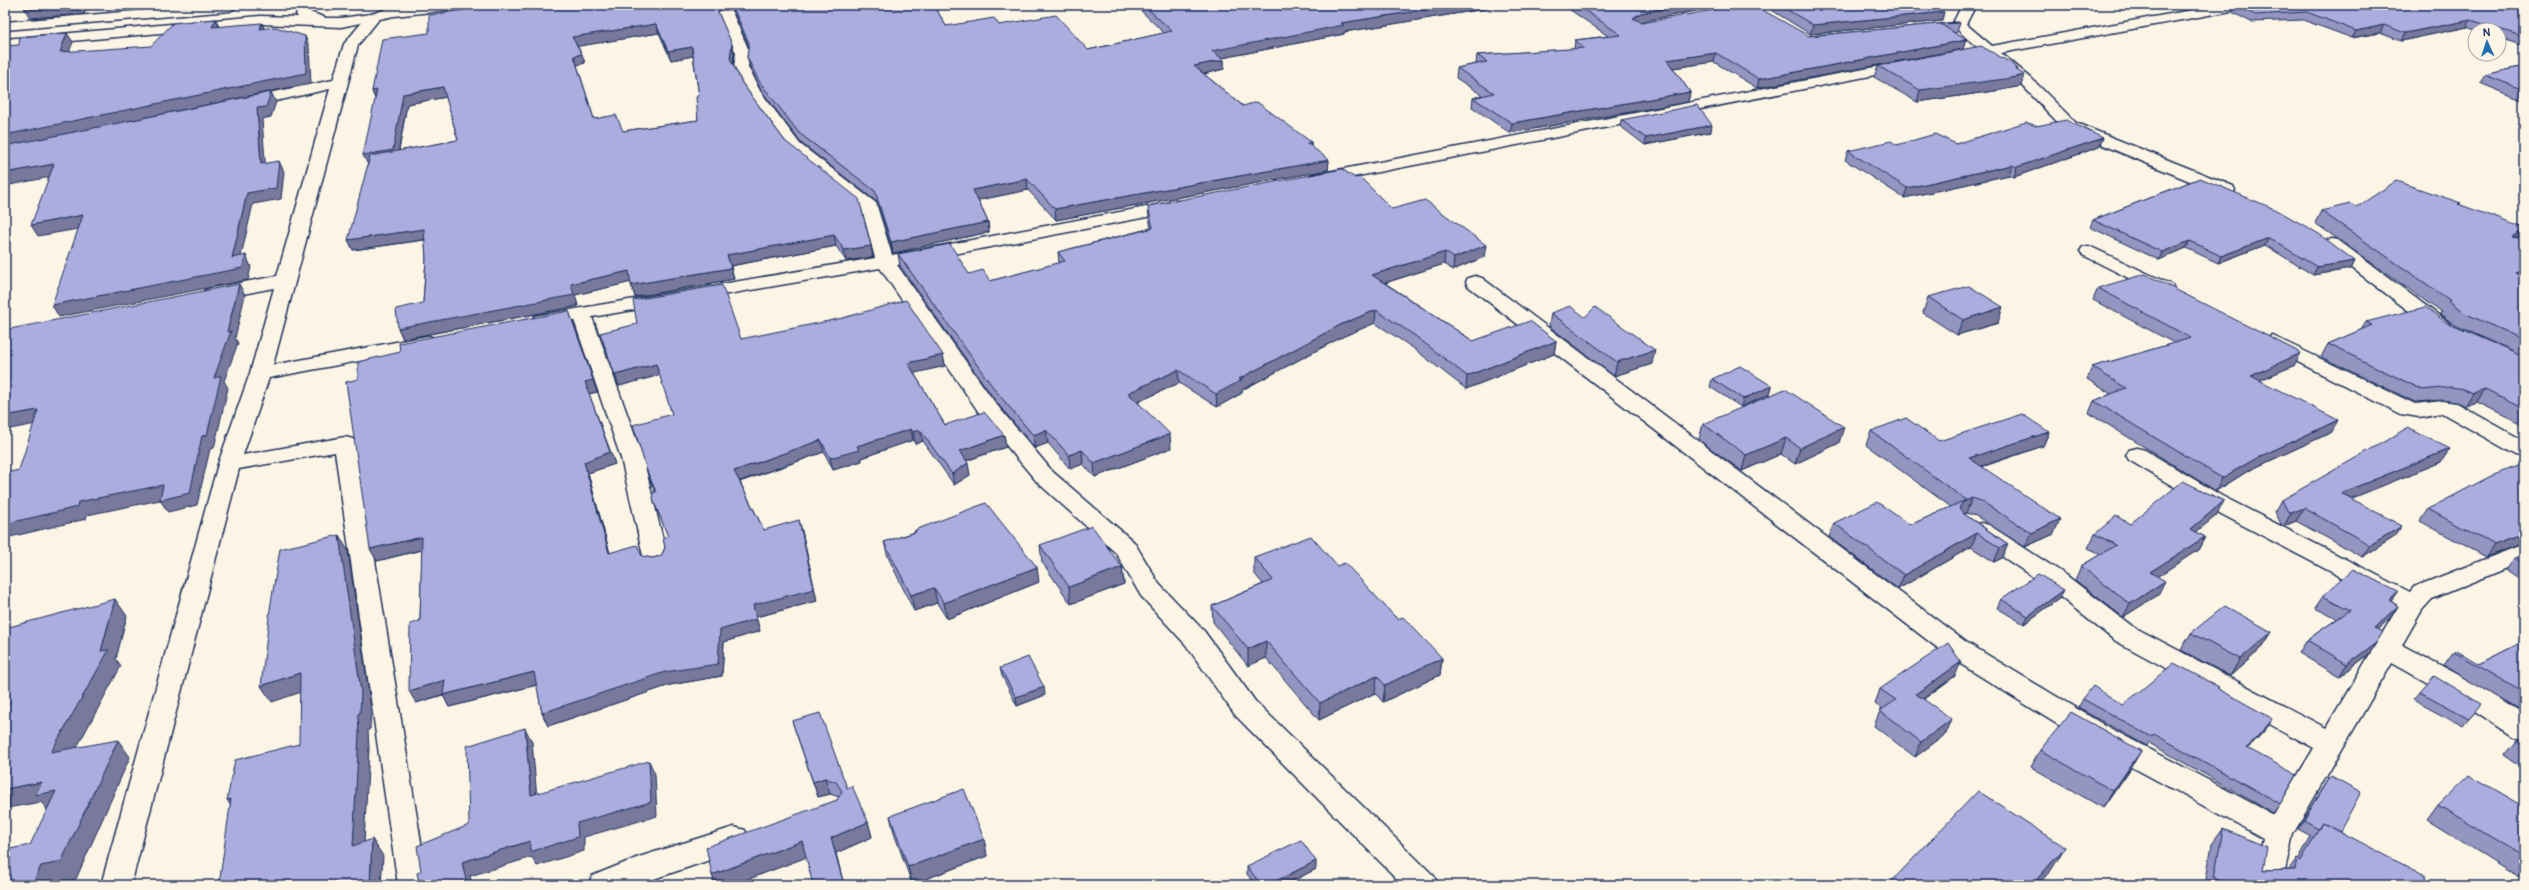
<svg xmlns="http://www.w3.org/2000/svg" width="2529" height="890" viewBox="0 0 2529 890" font-family="Pangolin,sans-serif">
<style>
.lines{fill:none;stroke-linecap:round;stroke-linejoin:round}
.minor-casing{stroke:#1b2f5e;stroke-width:3}
.trunk-casing{stroke:#1b2f5e;stroke-width:3}
.minor{fill:#fcf5e5;fill-rule:evenodd}
.trunk{fill:#fcf5e5;fill-rule:evenodd}
.wall{fill:#9495c0;stroke:#1b2f5e;fill-rule:evenodd}
.shaded-wall{fill:#78799c;stroke:#1b2f5e}
.building{fill:#acaddf;stroke:#1b2f5e;fill-rule:evenodd}
</style>
<rect width="100%" height="100%" fill="#fcf5e5"/>
<filter id="ink" filterUnits="userSpaceOnUse"><feTurbulence type="fractalNoise" baseFrequency=".025" numOctaves="2"/><feDisplacementMap in="SourceGraphic" scale="8" xChannelSelector="R" yChannelSelector="G"/><feConvolveMatrix kernelMatrix="1 2 1 2 8 2 1 2 1" color-interpolation-filters="sRGB"/></filter>
<g filter="url(#ink)">
<g class="lines">
<!-- minor casing -->
<g class="minor-casing">
<g id="minor">
<path d="M1701 5 1748 7 1755 11C1748 21 1714 11 1703 8Z"/>
<polygon points="1962,5 1976,5 1966,24 1992,46 2220,5 2249,5 2242,9 2001,53 2031,78 2076,123 2233,186 2235,190 2233,194 2221,194 2064,129 2021,84 1986,55 1958,60 1953,59 1951,56 1953,53 1978,48 1952,25"/>
<polygon points="725,8 732,12 750,53 748,67 760,91 800,144 876,203 892,255 1178,201 1184,202 1187,206 1184,210 1178,211 897,265 996,404 1053,472 1134,542 1159,584 1204,631 1255,701 1434,876 1438,885 1403,885 1235,715 1186,645 1141,596 1116,553 1037,482 980,414 880,268 592,317 643,458 668,560 665,566 656,568 647,566 644,560 621,458 574,320 542,326 535,324 532,320 535,316 875,258 862,209 788,150 746,92 734,67 736,53 718,12"/>
<polygon points="373,14 380,18 358,45 273,365 428,336 435,338 438,342 435,346 428,348 269,378 243,455 345,437 353,439 356,444 428,885 398,885 335,452 239,469 131,885 101,885 218,464 250,373 274,288 212,300 205,298 203,294 205,290 212,288 277,276 330,89 244,108 236,103 244,98 333,80 344,44 368,15"/>
<polygon points="1906,61 1911,62 1913,65 1911,68 1317,184 1311,183 1309,179 1311,175 1317,174"/>
<polygon points="2332,239 2338,240 2449,323 2452,327 2449,331 2435,331 2326,248 2323,244 2326,240"/>
<polygon points="2089,246 2172,285 2174,289 2172,293 2158,293 2083,255 2080,251 2083,247"/>
<polygon points="1475,276 1482,278 1966,642 2104,725 2274,815 2314,748 2114,640 2048,587 1973,537 1969,531 1973,525 1981,523 1989,525 2066,575 2132,626 2326,728 2398,607 2206,506 2129,460 2126,455 2129,450 2137,448 2145,450 2222,496 2410,592 2414,587 2524,544 2524,561 2432,599 2422,610 2402,645 2480,687 2524,715 2524,740 2514,737 2460,701 2392,663 2293,834 2282,885 2252,885 2263,838 2084,741 1948,656 1468,286 1466,282 1468,278"/>
<polygon points="2273,336 2415,404 2443,401 2456,403 2524,441 2524,457 2516,455 2442,413 2419,417 2401,414 2266,346 2263,342 2266,338"/>
<polygon points="734,827 745,830 749,839 745,848 636,885 588,885 592,876 639,857"/>
</g>
</g>
<!-- trunk casing -->
<g class="trunk-casing">
<g id="trunk">
<polygon points="206,5 235,5 237,7 230,11 5,30 5,22"/>
<polygon points="300,5 314,5 310,12 326,18 341,18 371,14 399,5 467,5 460,9 394,16 341,27 260,24 5,47 5,39 260,16 298,17 296,14"/>
</g>
</g>
<!-- minor -->
<use href="#minor" class="minor"/>
<!-- trunk -->
<use href="#trunk" class="trunk"/>
</g>
<!-- wall -->
<g class="wall">
<path d="M499 5H934L946 26 999 25 1088 50 1164 33 1135 5H1509L1344 32V34L1222 58 1224 60V69L1204 74 1243 106 1311 142V147L1329 160 1328 170 1056 220 1028 190 978 200 988 222 989 232 893 253 877 202 801 143 761 90 750 67 747 57 749 46 733 11 724 7 718 12 734 53 733 64 742 83 785 141 871 246 873 257 846 261 836 246 731 266 734 279 635 297 631 282 575 295 578 306 403 339 398 328 423 303 426 259 425 240 353 250 368 165 375 99 372 91 429 33ZM659 33 671 60 693 56 699 96 698 120 623 131 594 119 577 65 585 63 577 46ZM446 97 458 140 399 151 407 104Z"/>
<polygon points="1563,5 1706,5 1705,9 1639,22 1642,23 1809,36 1958,22 1960,23 1957,32 1954,33 1963,49 1757,88 1714,62 1673,68 1690,92 1688,102 1510,133 1472,107 1473,98 1482,95 1456,78 1457,68 1476,64 1477,55 1574,49 1575,40 1608,36"/>
<polygon points="1733,5 1935,5 1942,21 1810,34 1765,6"/>
<polygon points="2235,5 2524,5 2524,46 2499,38 2499,30 2475,30 2467,27 2401,41 2380,33 2352,38 2303,20 2251,22 2232,12"/>
<polygon points="1878,66 2018,69 2017,70 2021,86 2001,90 1917,102 1874,77"/>
<polygon points="2524,66 2524,101 2480,83 2485,75"/>
<polygon points="1621,120 1711,132 1645,145 1620,126"/>
<polygon points="2036,126 2103,138 2099,147 2014,177 2009,175 1904,198 1845,160 1848,151 1897,145 1956,144"/>
<polygon points="2200,178 2355,261 2351,269 2313,275 2265,245 2218,263 2186,248 2159,260 2090,227 2093,220"/>
<polygon points="2460,205 2524,231 2520,238 2524,239 2524,425 2477,402 2465,406 2456,402 2443,400 2415,402 2321,357 2328,344 2361,330 2366,322 2447,323 2513,351 2455,325 2440,314 2441,312 2315,223 2321,211 2357,207"/>
<polygon points="1148,206 1392,209 1484,257 1453,270 1444,264 1385,283 1473,341 1556,341 1554,354 1466,389 1413,348 1375,323 1342,337 1242,390 1242,393 1217,407 1179,383 1138,402 1171,448 1095,477 1083,464 1070,469 1048,443 1035,448 997,403 900,266 898,254 969,274 990,281 1059,263 1058,252 1151,228 1149,218"/>
<polygon points="2098,288 2295,365 2260,380 2332,432 2248,471 2216,491 2089,413 2094,401 2111,394 2087,379 2092,367 2174,343 2093,300"/>
<polygon points="1928,297 1998,323 1957,335 1923,313"/>
<polygon points="1551,313 1585,317 1652,364 1614,376 1549,326"/>
<polygon points="600,333 741,339 943,355 945,366 914,373 945,425 1004,435 1006,447 966,461 970,475 954,485 923,441 915,444 913,440 861,458 862,461 833,470 824,452 740,482 764,530 802,531 817,601 756,617 760,631 724,642 722,676 670,685 548,726 542,713 537,685 449,707 443,695 416,703 420,621 422,550 377,561 346,382 597,392 589,394 615,464 588,473 610,553 642,556 652,558 661,556 665,548 668,536 654,502 655,492 651,483 647,471 672,414 660,375 619,386"/>
<polygon points="1712,379 1772,386 1770,394 1741,407 1710,387"/>
<polygon points="1703,424 1839,443 1795,464 1781,454 1742,471 1699,440"/>
<polygon points="1871,431 1939,441 2049,432 2043,446 1982,467 2054,534 2025,547 1976,516 1966,513 1964,514 2008,544 2002,558 1994,562 1971,547 1898,589 1829,537 1834,523 1910,525 1951,507 1866,445"/>
<polygon points="2441,462 2351,498 2393,538 2362,557 2296,521 2284,526 2281,524 2275,512 2282,500"/>
<polygon points="2524,464 2524,543 2486,557 2420,521 2428,509"/>
<polygon points="2217,515 2196,532 2205,537 2198,550 2157,576 2158,595 2123,617 2075,580 2081,566 2101,554 2088,548 2095,534 2130,524"/>
<polygon points="915,530 1039,582 947,619 937,603 914,611 888,557 884,542 915,532"/>
<polygon points="1040,545 1122,567 1124,584 1071,604 1042,562"/>
<polygon points="2524,554 2524,582 2506,570 2515,558"/>
<polygon points="1254,557 1337,566 1442,658 1440,675 1383,702 1375,693 1319,720 1266,658 1248,666 1213,622 1212,606 1263,584 1254,573"/>
<polygon points="2323,596 2391,601 2398,606 2390,618 2378,629 2376,643 2368,655 2339,677 2299,653 2307,640 2337,619 2315,608"/>
<polygon points="2060,598 2024,624 1997,608 2001,599"/>
<polygon points="2272,632 2261,649 2230,676 2181,650 2191,633"/>
<polygon points="2524,641 2524,713 2444,666 2454,652 2479,664"/>
<polygon points="1000,668 1045,695 1017,706 1002,676"/>
<polygon points="1955,676 1924,699 1946,734 1915,757 1874,726 1880,711 1882,709 1875,704 1880,689"/>
<polygon points="2218,689 2267,728 2248,748 2280,804 2273,813 2149,743 2147,746 2078,708 2083,699 2123,705"/>
<polygon points="2420,692 2474,712 2462,726 2413,700"/>
<polygon points="792,721 847,788 868,822 872,837 836,853 806,857 733,885 716,885 712,875 837,800 839,797 830,794 818,797"/>
<polygon points="2524,737 2524,769 2504,755 2516,741"/>
<polygon points="2040,750 2131,768 2103,808 2031,767"/>
<polygon points="2331,776 2340,831 2423,885 2205,885 2212,844 2223,829 2263,871 2289,870 2297,859 2298,860 2311,836 2298,829 2325,785"/>
<polygon points="2438,805 2524,807 2524,885 2521,885 2524,880 2427,820"/>
<polygon points="890,816 984,839 987,856 912,884 894,833"/>
<polygon points="1247,866 1316,869 1285,885 1255,885 1247,874"/>
</g>
<!-- shaded-wall -->
<g class="shaded-wall">
<polygon points="58,5 87,5 84,14 30,18 24,8"/>
<polygon points="715,5 724,5 724,7 717,13"/>
<polygon points="1455,5 1509,5 1344,32 1344,34 1212,60 1212,51 1341,23"/>
<polygon points="1682,5 1706,5 1705,9 1640,22 1632,28 1633,18 1641,13"/>
<polygon points="1944,12 1942,21 1810,34 1813,25"/>
<polygon points="216,19 220,29 212,27"/>
<polygon points="2471,20 2467,27 2401,41 2405,33"/>
<polygon points="262,23 266,33 260,29"/>
<polygon points="656,24 659,33 574,47 572,37"/>
<polygon points="2384,25 2380,33 2352,38 2356,31"/>
<polygon points="67,33 73,42 65,62 60,52"/>
<polygon points="305,36 309,46 311,83 5,147 5,135"/>
<polygon points="1966,40 1963,49 1757,88 1759,79"/>
<polygon points="732,44 734,53 733,68 730,58"/>
<polygon points="692,47 694,56 671,60 668,51"/>
<polygon points="1716,53 1714,62 1665,69 1667,60"/>
<polygon points="582,54 585,63 577,65 574,56"/>
<polygon points="1224,60 1224,69 1195,76 1194,66"/>
<polygon points="2015,69 2018,69 2015,77 2025,75 2021,86 2001,90 1917,102 1920,90"/>
<polygon points="443,87 447,97 407,104 397,160 368,165 363,155 403,94"/>
<polygon points="377,90 376,101 372,91"/>
<polygon points="271,92 276,102 271,117 262,119 266,175 261,164 257,108"/>
<polygon points="1690,92 1688,102 1510,133 1512,123"/>
<polygon points="1712,125 1711,132 1645,145 1646,138"/>
<polygon points="2103,138 2099,147 2014,177 2017,167"/>
<polygon points="1311,142 1311,152 1307,143"/>
<polygon points="1329,160 1328,170 1056,220 1055,209"/>
<polygon points="279,161 284,172 281,199 253,204 238,269 246,255 251,267 248,280 59,317 52,305 232,258 247,193"/>
<polygon points="54,164 60,175 5,186 5,173"/>
<polygon points="2012,165 2009,175 1904,198 1907,188"/>
<polygon points="1027,179 1028,190 975,201 973,190"/>
<polygon points="83,215 89,227 38,236 31,225"/>
<polygon points="988,222 989,232 893,253 891,242"/>
<polygon points="424,229 429,239 353,250 348,240"/>
<polygon points="2524,229 2524,231 2519,240 2513,237"/>
<polygon points="834,235 836,246 730,266 727,255"/>
<polygon points="2269,238 2265,245 2218,263 2221,256"/>
<polygon points="2190,241 2186,248 2159,260 2162,252"/>
<polygon points="1486,245 1484,257 1453,270 1454,258"/>
<polygon points="871,246 873,257 846,261 844,250"/>
<polygon points="1445,252 1444,264 1372,287 1372,275"/>
<polygon points="2355,261 2351,269 2313,275 2317,267"/>
<polygon points="731,268 734,279 635,297 631,285"/>
<polygon points="2524,269 2524,278 2515,273"/>
<polygon points="629,271 632,282 575,295 578,306 403,339 398,328 571,284"/>
<polygon points="239,284 245,295 235,338 238,343 224,381 228,388 214,448 210,449 197,505 168,512 160,500 87,515 86,519 10,537 5,531 5,524 78,502 214,378 227,332"/>
<polygon points="2003,307 1998,323 1957,335 1963,320"/>
<polygon points="1376,310 1375,323 1342,337 1242,390 1242,393 1217,407 1216,394 1239,379 1342,324"/>
<polygon points="569,311 597,392 589,394 615,464 588,473 613,565 609,553 584,462 585,382"/>
<polygon points="1556,341 1554,354 1466,389 1467,376"/>
<polygon points="1655,350 1652,364 1614,376 1617,362"/>
<polygon points="2301,353 2295,365 2244,387 2251,376"/>
<polygon points="943,355 945,366 911,374 908,363"/>
<polygon points="656,364 660,375 619,386 615,375"/>
<polygon points="1178,370 1179,383 1129,406 1128,393"/>
<polygon points="1772,386 1770,394 1741,407 1743,399"/>
<polygon points="2485,389 2477,402 2465,406 2473,393"/>
<polygon points="38,410 46,422 5,430 5,416"/>
<polygon points="2338,420 2332,432 2248,471 2216,491 2222,478 2255,459"/>
<polygon points="1844,427 1839,443 1795,464 1800,448"/>
<polygon points="911,429 913,440 861,458 862,461 833,470 830,458 857,446"/>
<polygon points="920,430 923,441 915,444 913,432"/>
<polygon points="1046,430 1048,443 1035,448 1033,435"/>
<polygon points="2049,432 2043,446 1964,472 1969,458"/>
<polygon points="1170,434 1171,448 1095,477 1094,463"/>
<polygon points="1004,435 1006,447 962,462 960,451"/>
<polygon points="1786,438 1781,454 1742,471 1746,455"/>
<polygon points="821,440 824,452 737,482 734,471"/>
<polygon points="2450,449 2441,462 2333,506 2341,493"/>
<polygon points="1082,450 1083,464 1070,469 1069,455"/>
<polygon points="968,463 970,475 954,485 952,474"/>
<polygon points="1972,498 1966,513 1958,516 1959,508 1963,502"/>
<polygon points="2224,501 2217,515 2184,542 2191,529"/>
<polygon points="2304,508 2296,521 2284,526 2291,513"/>
<polygon points="2060,519 2054,534 2025,547 2032,533"/>
<polygon points="799,520 802,531 817,601 756,617 760,631 724,642 722,676 670,685 548,726 542,713 753,605"/>
<polygon points="2402,526 2393,538 2362,557 2370,545"/>
<polygon points="1977,533 1971,547 1898,589 1904,575"/>
<polygon points="2524,534 2524,543 2486,557 2494,545"/>
<polygon points="339,535 348,551 371,708 370,729 368,730 369,749 363,862 353,846"/>
<polygon points="422,537 428,548 377,561 370,549"/>
<polygon points="2205,537 2198,550 2143,586 2150,572"/>
<polygon points="2008,544 2002,558 1994,562 2000,548"/>
<polygon points="1037,567 1039,582 947,619 944,603"/>
<polygon points="1122,567 1124,584 1071,604 1069,587"/>
<polygon points="2165,581 2158,595 2123,617 2130,604"/>
<polygon points="934,588 937,603 914,611 911,595"/>
<polygon points="2064,590 2060,598 2024,624 2028,616"/>
<polygon points="2398,592 2389,604 2389,600"/>
<polygon points="115,599 127,616 116,659 121,666 65,769 51,752 101,651"/>
<polygon points="2398,606 2390,618 2366,640 2374,628"/>
<polygon points="2272,632 2261,649 2230,676 2240,659"/>
<polygon points="1266,641 1266,658 1248,666 1248,649"/>
<polygon points="2376,643 2368,655 2339,677 2347,664"/>
<polygon points="1442,658 1440,675 1383,702 1385,685"/>
<polygon points="1961,662 1955,676 1910,708 1916,694"/>
<polygon points="534,672 540,684 449,707 443,695"/>
<polygon points="300,673 310,689 272,702 261,686"/>
<polygon points="1377,676 1375,693 1319,720 1320,703"/>
<polygon points="445,680 451,692 416,703 409,691"/>
<polygon points="1044,687 1045,695 1017,706 1016,697"/>
<polygon points="10,702 5,723 5,703"/>
<polygon points="1952,719 1946,734 1915,757 1921,742"/>
<polygon points="2273,719 2267,728 2241,756 2247,748"/>
<polygon points="525,728 532,742 538,809 531,795"/>
<polygon points="118,740 130,757 76,879 56,883 56,885 32,885 41,866"/>
<polygon points="2141,751 2131,768 2103,808 2113,791"/>
<polygon points="649,761 655,774 657,816 584,837 584,851 537,866 532,857 470,876 472,885 467,885 462,862 530,841 577,823"/>
<polygon points="825,778 830,794 818,797 813,782"/>
<polygon points="42,782 56,791 49,812 41,802 7,808 5,806 5,789"/>
<polygon points="231,799 238,816 227,800"/>
<polygon points="868,822 872,837 836,853 844,885 831,838"/>
<polygon points="372,839 383,856 381,885 370,885"/>
<polygon points="984,839 987,856 912,884 908,867"/>
<polygon points="802,841 807,857 733,885 716,885 712,875"/>
<polygon points="2065,847 2052,869 2038,885 2032,885"/>
<polygon points="1316,861 1316,869 1285,885 1268,885"/>
<polygon points="337,882 340,885 327,885"/>
</g>
<!-- building -->
<g class="building">
<polygon points="24,5 58,5 24,8"/>
<path d="M499 5H715L732 44 730 58 742 83 785 141 859 199 871 246 844 250 834 235 727 255 731 268 631 285 629 271 571 284 574 295 398 328 396 309 423 303 426 259 424 229 348 240 370 156 458 140 443 87 403 94 393 150 363 155 377 90 372 91 382 39 429 33V15ZM656 24 668 51 692 47 699 96 696 97 698 120 623 131 616 115 594 119 574 56 582 54 572 37Z"/>
<polygon points="732,5 934,5 946,26 994,18 999,25 1056,15 1088,50 1172,31 1144,5 1455,5 1341,23 1344,25 1212,51 1224,60 1194,66 1243,106 1257,102 1311,142 1307,143 1329,160 1055,209 1027,179 973,190 988,222 891,242 875,191 799,133 759,81 747,57 749,43"/>
<polygon points="1577,5 1682,5 1641,13 1633,18 1642,23 1729,7 1759,8 1809,36 1958,22 1960,23 1940,24 1966,40 1759,79 1716,53 1667,60 1690,92 1512,123 1473,98 1494,93 1457,68 1487,62 1477,55 1584,48 1575,40 1621,35"/>
<polygon points="1779,5 1935,5 1944,12 1813,25"/>
<polygon points="2236,5 2524,5 2524,37 2471,20 2405,33 2384,25 2356,31 2307,12 2255,15"/>
<polygon points="216,19 212,27 262,23 260,29 275,27 305,36 306,73 5,135 5,46 19,45 20,37 67,33 60,52 151,46 173,23"/>
<polygon points="1981,46 2013,64 2018,69 2015,69 2025,75 2005,79 1920,90 1878,66"/>
<polygon points="2524,66 2524,90 2485,75"/>
<polygon points="271,92 266,107 257,108 261,164 279,161 276,188 247,193 232,258 246,255 242,268 52,305 83,215 31,225 54,164 5,173 5,146"/>
<polygon points="1697,105 1712,125 1646,138 1621,120"/>
<polygon points="2066,120 2103,138 2017,167 2012,165 1907,188 1848,151 1891,141 1897,145 1935,134 1956,144 2026,122 2036,126"/>
<polygon points="1342,169 1355,178 1360,177 1392,209 1425,200 1486,245 1454,258 1445,252 1372,275 1473,341 1530,321 1556,341 1467,376 1414,335 1376,310 1342,324 1239,379 1242,380 1216,394 1178,370 1128,393 1170,434 1094,463 1082,450 1069,455 1046,430 1033,435 995,390 898,254 950,244 969,274 983,270 990,281 1065,261 1058,252 1153,228 1148,206"/>
<polygon points="2200,178 2277,210 2319,234 2355,261 2317,267 2269,238 2221,256 2190,241 2162,252 2093,220"/>
<polygon points="2396,181 2461,203 2458,204 2524,228 2524,229 2513,237 2524,239 2524,269 2515,273 2524,277 2524,340 2462,312 2448,301 2451,301 2321,211 2350,204 2357,207"/>
<polygon points="2145,274 2301,353 2251,376 2338,420 2255,459 2222,478 2094,401 2126,388 2092,367 2191,338 2098,288"/>
<polygon points="239,284 227,332 231,331 214,378 221,376 207,435 202,436 190,493 160,500 163,485 78,502 77,507 5,524 5,512 6,507 5,508 5,473 19,470 38,410 5,416 5,330"/>
<polygon points="722,285 741,339 843,318 906,300 943,355 908,363 945,425 984,412 1004,435 960,451 968,463 952,474 920,430 913,432 911,429 857,446 859,450 830,458 821,440 734,471 764,530 799,520 814,589 753,605 756,619 720,630 718,664 665,672 542,713 534,672 443,695 445,680 409,691 410,624 420,621 422,537 370,549 346,382 358,379 358,362 400,352 399,343 569,311 593,380 585,382 610,452 584,462 609,553 637,545 642,556 652,558 661,556 665,548 663,538 668,536 654,502 652,493 656,492 647,471 633,425 672,414 656,364 615,375 600,333 637,324 633,300"/>
<polygon points="1969,286 2003,307 1963,320 1928,297"/>
<polygon points="1570,306 1585,317 1595,307 1655,350 1617,362 1551,313"/>
<polygon points="2425,307 2447,323 2524,356 2524,408 2485,389 2473,393 2464,389 2451,387 2423,390 2328,344 2372,325 2366,322"/>
<polygon points="1740,366 1772,386 1743,399 1712,379"/>
<polygon points="1785,389 1844,427 1800,448 1786,438 1746,455 1703,424"/>
<polygon points="2022,414 2049,432 1969,458 2060,519 2032,533 1981,501 1972,498 1963,502 1959,508 1964,514 2008,544 2000,548 1977,533 1904,575 1834,523 1877,502 1910,525 1966,500 1871,431 1906,418 1939,441"/>
<polygon points="2408,428 2450,449 2341,493 2402,526 2370,545 2304,508 2291,513 2288,512 2282,500"/>
<polygon points="2524,464 2524,534 2494,545 2428,509 2491,476"/>
<polygon points="2183,481 2224,501 2191,529 2205,537 2150,572 2165,581 2130,604 2081,566 2116,545 2095,534 2116,516 2130,524"/>
<polygon points="986,503 1037,567 944,603 934,588 911,595 884,542 916,532 915,530"/>
<polygon points="1092,526 1122,567 1069,587 1040,545"/>
<polygon points="339,535 361,692 360,713 358,714 359,733 353,846 372,839 370,885 337,885 337,882 327,885 219,885 231,799 227,800 235,760 299,744 300,673 261,686 270,609 280,549"/>
<polygon points="1311,536 1337,566 1345,563 1397,619 1403,617 1442,658 1385,685 1377,676 1320,703 1266,641 1248,649 1212,606 1273,580 1254,557"/>
<polygon points="2524,554 2524,564 2515,558"/>
<polygon points="2353,569 2398,592 2389,600 2398,606 2374,628 2383,632 2376,643 2347,664 2307,640 2350,610 2323,596"/>
<polygon points="2038,574 2064,590 2028,616 2001,599"/>
<polygon points="115,599 101,651 109,650 51,752 118,740 61,862 41,866 32,885 5,885 5,850 30,845 56,791 35,795 42,782 5,789 5,710 10,702 5,703 5,628"/>
<polygon points="2225,606 2272,632 2240,659 2191,633"/>
<polygon points="2524,641 2524,693 2454,652 2456,650 2479,664"/>
<polygon points="1948,643 1961,662 1916,694 1952,719 1921,742 1880,711 1896,700 1880,689"/>
<polygon points="1028,657 1044,687 1016,697 1000,668"/>
<polygon points="2174,663 2219,687 2217,688 2273,719 2247,748 2297,775 2280,804 2154,734 2152,737 2083,699 2093,686 2123,705"/>
<polygon points="2434,676 2481,704 2469,718 2420,692"/>
<polygon points="2071,712 2141,751 2113,791 2040,750"/>
<polygon points="820,713 847,788 852,786 868,822 831,838 844,885 813,885 802,841 712,875 706,847 837,800 842,791 836,782 825,778 813,782 792,721"/>
<polygon points="525,728 531,795 649,761 651,802 577,823 578,837 530,852 530,841 462,862 467,885 420,885 417,873 421,871 417,846 469,825 467,746"/>
<polygon points="2524,737 2524,747 2516,741"/>
<polygon points="2469,775 2524,807 2524,857 2438,805"/>
<polygon points="2331,776 2361,792 2340,831 2322,822 2318,828 2304,820"/>
<polygon points="964,789 984,839 908,867 890,816"/>
<polygon points="1978,791 2065,847 2032,885 1888,885"/>
<polygon points="2322,822 2427,877 2423,885 2388,885 2386,884 2386,885 2230,885 2214,878 2223,829 2267,847 2263,871 2295,870 2297,859 2301,861"/>
<polygon points="1301,840 1316,861 1268,885 1261,885 1247,866"/>
<polygon points="1673,882 1676,885 1668,885"/>
</g>
</g>
<!-- margin -->
<rect width="2529" height="890" fill="none" stroke="#fcf5e5" stroke-width="20"/>
<rect x="10" y="10" width="2509" height="870" fill="none" stroke="#1b2f5e" stroke-width="1.5" filter="url(#ink)"/>
<!-- north arrow -->
<g transform="translate(2487 42) rotate(357)"><circle r="19" fill="#fcf5e5" stroke="#a2a6af"/>
<path d="M0-3L7 15L0 10L-7 15Z" fill="#1f6fb2"/>
<text y="-6" font-size="11" font-weight="bold" text-anchor="middle" fill="#1b2f5e">N</text>
</g>
</svg>
